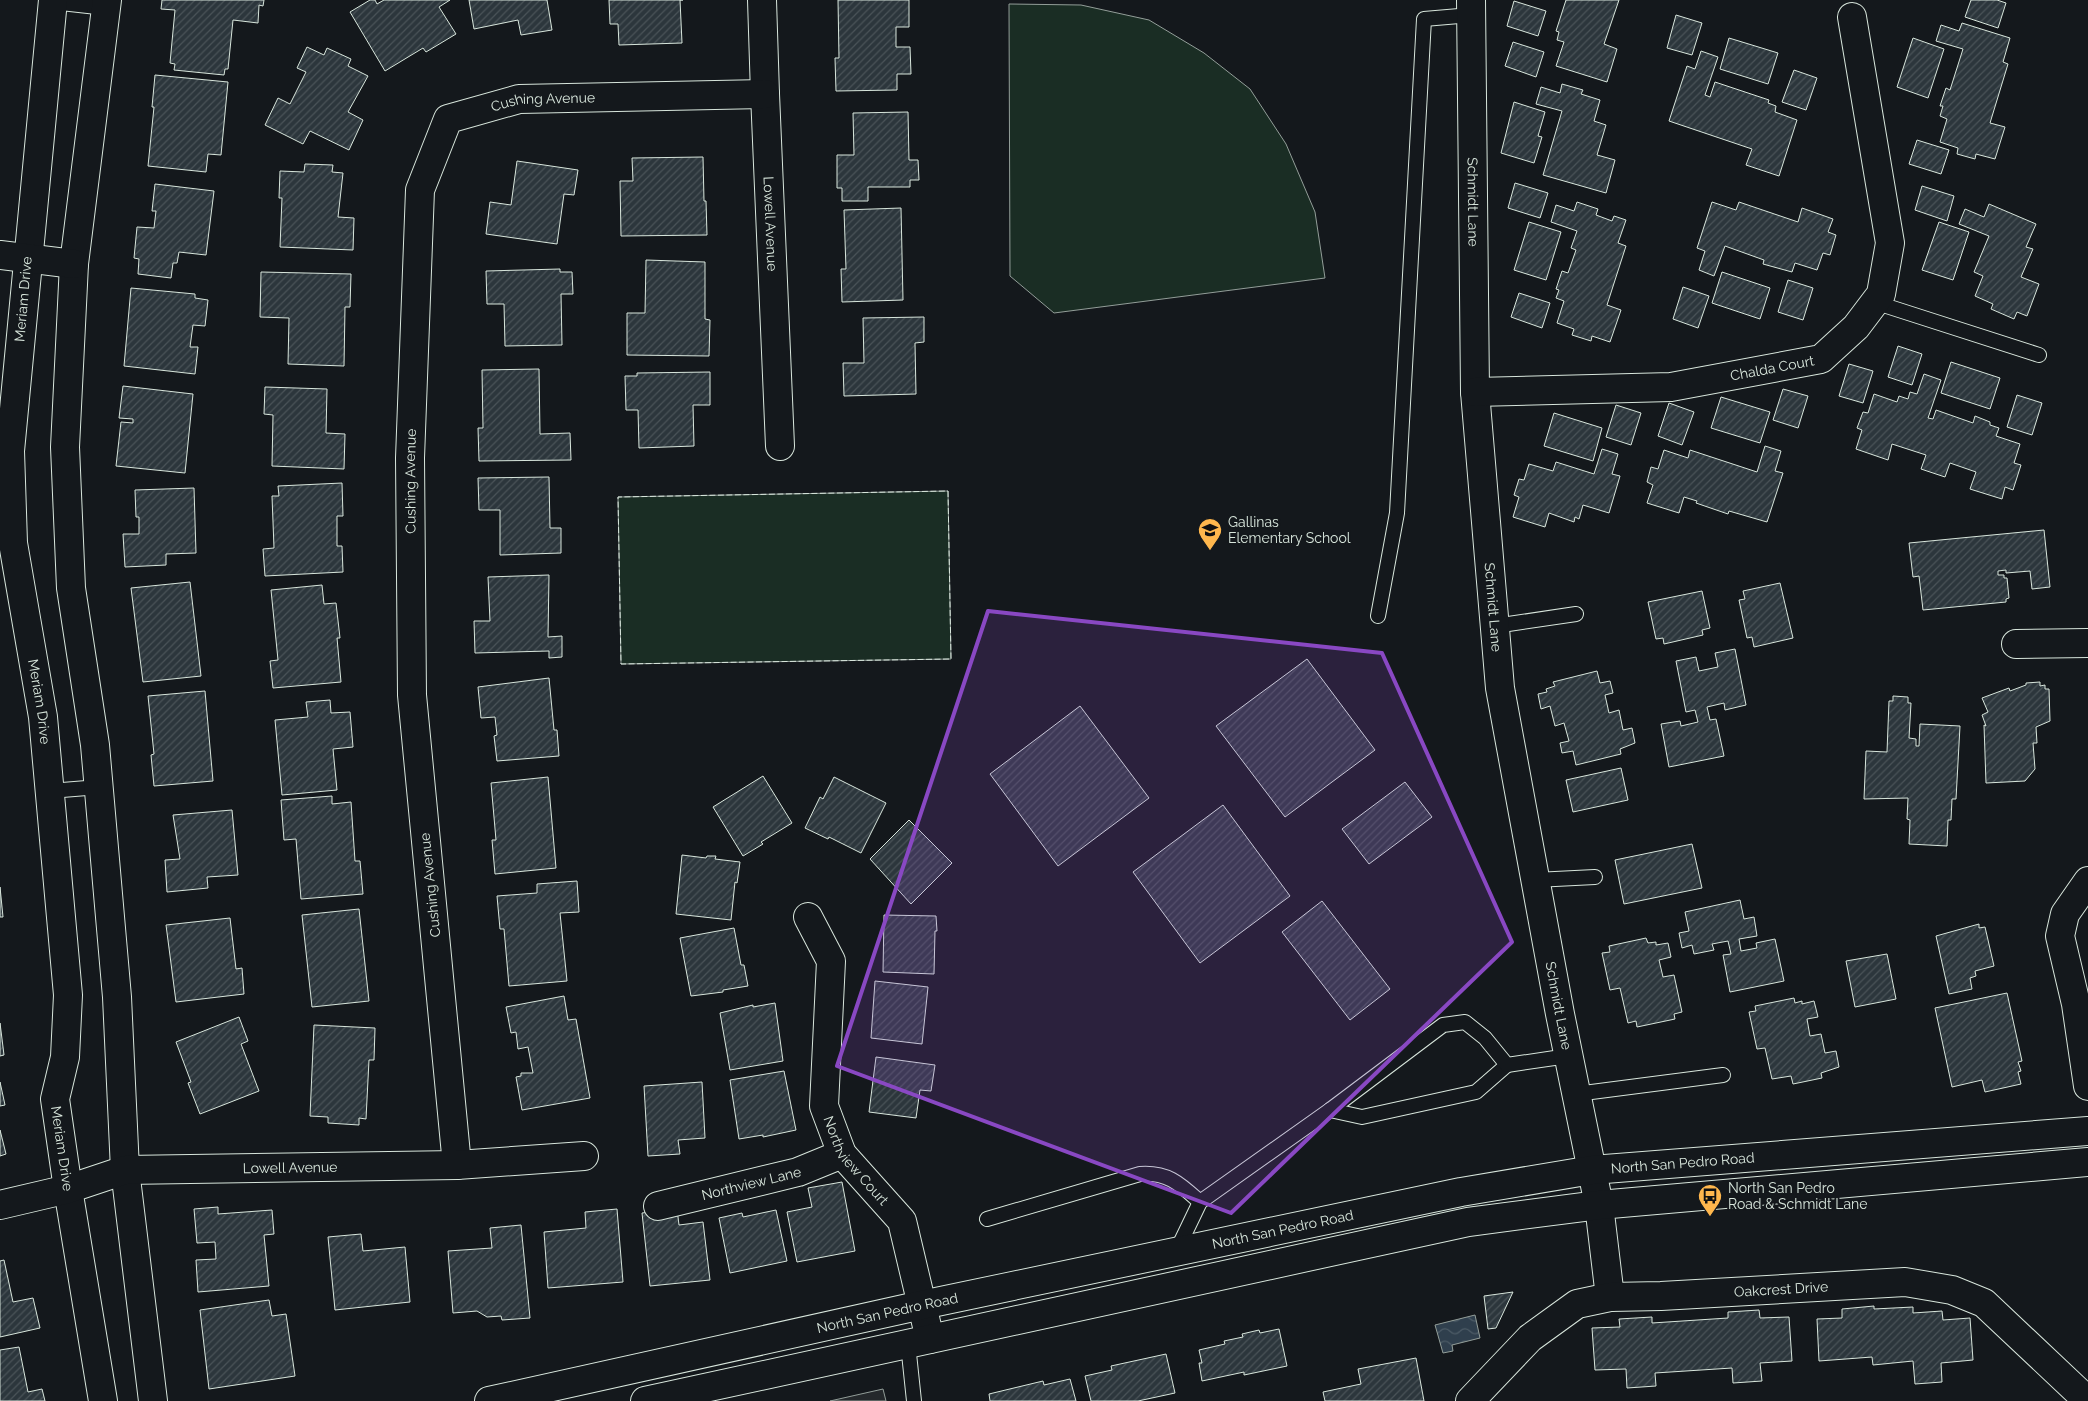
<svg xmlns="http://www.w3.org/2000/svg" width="2088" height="1401" viewBox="0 0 2088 1401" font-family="Raleway,sans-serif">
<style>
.park{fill:#1a2d24;stroke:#939e99}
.parking{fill:#24282b;stroke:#939e99}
.water{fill:url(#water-waves);stroke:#939e99}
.building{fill:url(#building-hatch);stroke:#d8e6dc}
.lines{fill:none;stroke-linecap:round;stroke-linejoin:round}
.service-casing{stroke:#d8e6dc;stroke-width:16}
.minor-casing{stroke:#d8e6dc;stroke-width:30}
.secondary-casing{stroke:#d8e6dc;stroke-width:30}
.service{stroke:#14181c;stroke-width:14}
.minor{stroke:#14181c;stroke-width:28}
.secondary{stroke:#14181c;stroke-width:28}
.fence{stroke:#d8e6dc;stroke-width:1;stroke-dasharray:6 2.5;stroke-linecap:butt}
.marked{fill:#8948c3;fill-opacity:0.2;stroke:#8948c3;stroke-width:4;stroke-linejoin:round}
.labels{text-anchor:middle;stroke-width:4;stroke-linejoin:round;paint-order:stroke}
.street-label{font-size:14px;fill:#d8e6dc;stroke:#14181c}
.poi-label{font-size:14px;fill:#d8e6dc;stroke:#14181c;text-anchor:start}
</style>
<defs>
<pattern id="water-waves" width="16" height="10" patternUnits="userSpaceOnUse" patternTransform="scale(1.25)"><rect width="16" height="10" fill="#2f3f4d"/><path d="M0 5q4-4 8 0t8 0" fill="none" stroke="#4c5b66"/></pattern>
<pattern id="building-hatch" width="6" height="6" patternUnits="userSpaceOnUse" patternTransform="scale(1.25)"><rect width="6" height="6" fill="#2c363c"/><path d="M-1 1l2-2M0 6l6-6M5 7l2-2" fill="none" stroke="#4a5358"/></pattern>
</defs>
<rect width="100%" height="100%" fill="#14181c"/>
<!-- park -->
<g class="park">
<polygon points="1009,4 1081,5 1149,20 1204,53 1250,89 1286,144 1315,212 1325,278 1054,313 1010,276"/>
<polygon points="948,491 951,659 621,664 618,497"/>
</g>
<!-- parking -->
<polygon class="parking" points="883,1389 886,1401 830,1401"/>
<!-- water -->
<polygon class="water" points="1475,1315 1480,1338 1452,1345 1453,1351 1443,1353 1435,1325"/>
<!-- building -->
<g class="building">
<polygon points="162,0 264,0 263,6 259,5 258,23 233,20 228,69 225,69 224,75 174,70 175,64 170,63 175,10 161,9"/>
<polygon points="370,0 375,0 377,4 384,0 450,0 439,7 456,34 426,52 423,48 385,71 350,12"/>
<polygon points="469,0 547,0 552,30 521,35 518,20 474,29"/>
<polygon points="609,0 683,0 680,0 682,43 619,45 618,24 610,24"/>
<polygon points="838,0 909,0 909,27 896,27 896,47 910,47 911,74 897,74 897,90 836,91 835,58 839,58"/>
<polygon points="1566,0 1619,0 1604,44 1617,49 1607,82 1556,66 1564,42 1557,40 1559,32 1556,31"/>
<polygon points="1971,0 1997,0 2006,3 1998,28 1965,17"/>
<polygon points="1514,1 1546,11 1538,36 1507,26"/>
<polygon points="1676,15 1702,23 1692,55 1667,48"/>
<polygon points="1962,23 2010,38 2003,62 2008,64 1990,123 2005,127 1995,159 1976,154 1975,159 1957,154 1958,148 1940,142 1947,119 1940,116 1943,106 1940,106 1946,88 1950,90 1963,49 1936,41 1941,25 1959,31"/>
<polygon points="1729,38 1778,53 1768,84 1720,69"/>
<polygon points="1913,38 1944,49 1928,98 1897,87"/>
<polygon points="1513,42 1544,52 1536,77 1505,66"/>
<polygon points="307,47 324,55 327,48 351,59 348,66 368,76 348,112 363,120 349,150 310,131 303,144 265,125 278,98 290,104 306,72 297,68"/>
<polygon points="1701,51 1718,57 1705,95 1710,97 1715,82 1769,100 1768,103 1776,106 1775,112 1797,120 1779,176 1746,165 1752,149 1669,121 1687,66 1695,69"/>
<polygon points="1794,70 1817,78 1806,110 1782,102"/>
<polygon points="155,75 228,82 221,155 208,154 206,172 148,166 154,107 152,107"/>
<polygon points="1562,84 1583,90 1581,94 1600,100 1594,121 1606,125 1597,155 1615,160 1606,193 1543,175 1562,111 1536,104 1541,87 1560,93"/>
<polygon points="1514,102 1545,112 1538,136 1542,137 1534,163 1501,153"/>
<polygon points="908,112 909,160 918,160 919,180 910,180 910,187 868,187 868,201 842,201 842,188 837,188 837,155 854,155 853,113"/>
<polygon points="1917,140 1949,150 1941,174 1909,164"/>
<polygon points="703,157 704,201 706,201 707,235 621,236 620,181 633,181 632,158"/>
<polygon points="517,161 578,170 574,195 564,194 557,244 486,234 490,202 511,205"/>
<polygon points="305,164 333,165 332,172 343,173 338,217 354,218 353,250 280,247 282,198 279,198 280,171 304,172"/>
<polygon points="1515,183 1548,193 1540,218 1508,208"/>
<polygon points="155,184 214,191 206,255 179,252 177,263 173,263 171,278 138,274 139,259 134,258 137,227 154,228 156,211 152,211"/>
<polygon points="1922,186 1954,196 1947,221 1915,210"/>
<polygon points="1577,202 1598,209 1596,215 1612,221 1614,216 1626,220 1618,243 1626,246 1607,305 1621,310 1610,342 1592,336 1591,341 1572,335 1574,329 1557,323 1564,301 1556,298 1559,290 1556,289 1562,271 1568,273 1576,250 1571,248 1577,231 1551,222 1556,205 1574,211"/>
<polygon points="1712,202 1736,210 1739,202 1798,222 1802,208 1833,219 1828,232 1836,235 1830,255 1823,253 1817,270 1795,263 1792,272 1763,264 1764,260 1725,246 1714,276 1699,270 1705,251 1697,248"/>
<polygon points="1989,204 2036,224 2026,247 2033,249 2021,277 2039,284 2027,316 2017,312 2014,319 1991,309 1993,304 1975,296 1983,276 1974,272 1989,236 1959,224 1965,209 1984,217"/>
<polygon points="901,208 903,300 842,302 841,269 846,269 844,210"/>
<polygon points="1529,222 1561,232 1546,280 1514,270"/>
<polygon points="1939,222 1969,232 1953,280 1922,270"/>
<polygon points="646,260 705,262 705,319 710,320 709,356 627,355 627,313 645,313"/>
<polygon points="560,269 560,272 572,272 573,294 561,294 562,345 505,346 504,304 487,304 486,271"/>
<polygon points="261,272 351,274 350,307 345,307 344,366 288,364 289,318 260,317"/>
<polygon points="1722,272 1770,288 1760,319 1712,303"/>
<polygon points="1788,280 1813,288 1803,320 1778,312"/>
<polygon points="1683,287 1709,296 1698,328 1673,319"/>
<polygon points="131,288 195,294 195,298 208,300 205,326 193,325 190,347 198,347 195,374 124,366"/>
<polygon points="1519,293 1550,303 1542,328 1511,317"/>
<polygon points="924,317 924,342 915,343 916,394 844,396 843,363 864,363 863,318"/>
<polygon points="1898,346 1922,354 1912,385 1888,377"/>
<polygon points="1951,362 2000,378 1990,409 1941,393"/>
<polygon points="1849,364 1873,371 1863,403 1839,396"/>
<polygon points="539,369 540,434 570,433 571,460 479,461 478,428 483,428 482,370"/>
<polygon points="710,372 710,405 693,405 694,446 639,448 638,410 626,410 625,376 637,376 637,373"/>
<polygon points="1924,374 1941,380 1928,418 1933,419 1936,410 1973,423 1975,416 1990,422 1990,425 1999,428 1996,436 2020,444 2014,463 2021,465 2013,490 2005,487 2002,499 1970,489 1976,472 1950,463 1945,477 1921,469 1926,455 1892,444 1888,460 1856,449 1862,430 1857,428 1863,412 1868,413 1874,394 1897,402 1899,396 1908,399 1910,392 1917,394"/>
<polygon points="123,386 193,394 185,473 116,466 121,422 133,423 133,419 119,418"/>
<polygon points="265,387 327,389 326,433 345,434 344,469 272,466 273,415 264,414"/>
<polygon points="1783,389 1808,396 1798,428 1773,420"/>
<polygon points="2017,395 2042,403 2032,435 2007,427"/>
<polygon points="1721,397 1770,412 1760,443 1711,428"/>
<polygon points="1669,403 1694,412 1682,445 1658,436"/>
<polygon points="1616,405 1641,413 1631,445 1606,437"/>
<polygon points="1554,413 1602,428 1593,461 1544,446"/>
<polygon points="1765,446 1781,451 1775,471 1783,473 1767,522 1729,511 1728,514 1696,503 1697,501 1684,497 1679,513 1647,503 1653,485 1647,482 1651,467 1658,469 1664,450 1688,458 1690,450 1757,472"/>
<polygon points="1602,449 1618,454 1612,474 1620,476 1609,513 1583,505 1579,519 1575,517 1574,522 1549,513 1545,527 1513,517 1519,497 1514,495 1519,479 1524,480 1529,464 1553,471 1556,462 1594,474"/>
<polygon points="549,477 550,528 561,528 561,553 500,555 500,510 479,510 478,478"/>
<polygon points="342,483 343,516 337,516 337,546 342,546 343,572 265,576 263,549 274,548 272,496 279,496 278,486"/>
<polygon points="194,488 196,553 166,554 166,565 125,567 123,534 139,534 139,517 136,517 135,490"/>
<polygon points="2044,530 2050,587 2032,589 2030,571 2006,573 2006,570 1998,571 1998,575 2004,575 2004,578 2007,578 2009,598 2006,599 2006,602 1923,610 1919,576 1913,577 1909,543"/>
<polygon points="549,575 548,637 562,636 562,657 549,658 549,651 475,653 474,621 490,621 488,577"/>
<polygon points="190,582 201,676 143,682 131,588"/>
<polygon points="1780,583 1793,638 1754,647 1752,637 1747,638 1739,600 1745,599 1743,591"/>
<polygon points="322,585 324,604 336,603 340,638 337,638 341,682 273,688 270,661 278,660 271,590"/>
<polygon points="1702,591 1710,628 1702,630 1703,635 1664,644 1663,638 1656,639 1648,602"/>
<polygon points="1735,649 1746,705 1725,710 1724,703 1707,707 1710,720 1716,719 1724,756 1669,767 1661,724 1680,721 1681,726 1698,722 1695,710 1686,712 1676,661 1696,657 1699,671 1718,667 1715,653"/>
<polygon points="1307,659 1375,750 1285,817 1216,726"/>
<polygon points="1597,671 1600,683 1610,681 1613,693 1605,695 1609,713 1619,710 1623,730 1632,728 1635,743 1620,749 1621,754 1576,765 1573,751 1562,753 1560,743 1569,741 1564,723 1555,726 1550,706 1541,709 1538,694 1547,692 1546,689 1555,686 1553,682"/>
<polygon points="549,678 554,730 557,730 559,756 497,761 494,736 497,735 495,717 481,718 478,687"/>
<polygon points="2040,682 2040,686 2045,685 2045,689 2049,689 2050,721 2036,727 2037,743 2033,743 2035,769 2025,781 1986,783 1984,725 1986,726 1982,715 1988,712 1982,698 2009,688 2010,691 2026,685 2026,683"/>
<polygon points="205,691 213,781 154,786 151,755 154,754 148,696"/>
<polygon points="1893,696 1908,697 1908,703 1911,703 1909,738 1916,739 1916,746 1919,746 1920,724 1960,726 1956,799 1952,799 1951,820 1948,820 1947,846 1909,844 1910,820 1907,819 1908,798 1864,799 1866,751 1887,752 1889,701 1893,701"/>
<polygon points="330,700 331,713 350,712 353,747 333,749 337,790 282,795 275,720 308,717 306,702"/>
<polygon points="1080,706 1149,798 1058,866 990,774"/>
<polygon points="1621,768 1628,800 1573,812 1566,780"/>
<polygon points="763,776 792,823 761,842 763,844 743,856 713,807"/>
<polygon points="548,777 556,868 495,874 492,840 496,840 491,783"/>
<polygon points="834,777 886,803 861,853 829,837 828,839 805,828 820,797 823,799"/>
<polygon points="1405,782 1432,817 1369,864 1342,829"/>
<polygon points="332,796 332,804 351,802 355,861 360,861 363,894 301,899 296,839 284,840 281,800"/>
<polygon points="1223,805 1290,896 1200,963 1133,872"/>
<polygon points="232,810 238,875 207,877 208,888 167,892 165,860 180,859 173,815"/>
<polygon points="909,820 952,863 911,904 870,859"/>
<polygon points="1692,844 1702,888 1624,904 1615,860"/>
<polygon points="682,855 706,858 707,856 716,856 715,859 740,862 737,883 735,882 731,920 676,914"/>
<polygon points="577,881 579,912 560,913 567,981 509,986 504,929 500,929 497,896 537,893 537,884"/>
<polygon points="0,887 3,917 0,917"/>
<polygon points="1740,900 1744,919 1754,917 1757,936 1739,939 1741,951 1757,948 1756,943 1775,939 1784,981 1730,992 1723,955 1731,954 1728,941 1712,944 1714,950 1694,954 1692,945 1682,948 1679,933 1689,931 1685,912"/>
<polygon points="1322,901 1390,989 1350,1020 1282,932"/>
<polygon points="359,909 369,1001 312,1007 302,915"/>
<polygon points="884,915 936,916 937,931 935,931 934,974 883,972"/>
<polygon points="230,918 236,969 242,968 244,994 176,1002 166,925"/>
<polygon points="1979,924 1979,928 1985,927 1994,966 1975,971 1976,976 1970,978 1972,989 1949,994 1936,936"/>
<polygon points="734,928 741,965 744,965 748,986 723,990 723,992 691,996 680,938"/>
<polygon points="1646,938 1648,943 1656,942 1656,945 1668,943 1671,957 1659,960 1663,977 1674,975 1682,1012 1674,1014 1675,1019 1637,1027 1636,1021 1628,1023 1620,988 1610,990 1602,953 1610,952 1609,946"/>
<polygon points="1887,954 1896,999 1855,1007 1846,961"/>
<polygon points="875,981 928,987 922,1044 871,1038"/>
<polygon points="2007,993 2022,1061 2018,1062 2021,1071 2018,1072 2021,1084 1985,1092 1982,1080 1952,1087 1935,1008"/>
<polygon points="564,996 568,1020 576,1019 590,1098 522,1110 516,1077 521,1076 521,1073 533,1073 528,1047 518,1049 516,1032 511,1033 506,1007"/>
<polygon points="1794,998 1795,1003 1802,1001 1802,1004 1814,1001 1818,1017 1807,1019 1810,1036 1821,1034 1825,1053 1836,1051 1839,1067 1821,1073 1822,1078 1793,1084 1791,1076 1772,1079 1765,1048 1757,1049 1749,1012 1756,1011 1755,1006"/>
<polygon points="775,1003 783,1061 730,1070 720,1013 753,1005 753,1007"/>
<polygon points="239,1017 248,1041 241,1044 259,1091 200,1114 188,1083 191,1082 176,1042"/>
<polygon points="0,1023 4,1055 0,1056"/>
<polygon points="314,1025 375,1028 374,1060 369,1060 366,1119 359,1118 359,1125 328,1123 328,1117 310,1116"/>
<polygon points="876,1057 935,1065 931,1091 920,1090 916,1118 869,1112"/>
<polygon points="784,1071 796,1130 763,1137 763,1135 739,1139 730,1080"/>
<polygon points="0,1082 5,1105 0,1106"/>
<polygon points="702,1082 705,1138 678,1140 680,1154 648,1156 644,1086"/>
<polygon points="0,1130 6,1154 0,1156"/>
<polygon points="842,1182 855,1251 797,1262 787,1212 812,1207 808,1188"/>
<polygon points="218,1207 218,1214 272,1210 274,1234 264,1235 269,1286 198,1292 196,1260 216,1259 215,1242 197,1243 194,1209"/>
<polygon points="617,1209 623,1282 548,1288 544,1232 586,1228 585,1212"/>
<polygon points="677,1209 679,1225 703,1222 710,1280 650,1286 642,1213"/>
<polygon points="776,1210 787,1261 730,1273 719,1218 742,1213 743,1217"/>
<polygon points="521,1225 530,1318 502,1320 501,1316 487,1317 477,1311 453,1313 448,1251 492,1248 490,1228"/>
<polygon points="361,1234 363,1251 405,1247 410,1302 335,1310 328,1237"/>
<polygon points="4,1260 13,1302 33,1298 40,1328 0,1337 0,1261"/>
<polygon points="1513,1292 1496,1328 1488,1329 1484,1296"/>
<polygon points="269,1300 272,1316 286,1314 295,1376 209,1389 200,1310"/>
<polygon points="1874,1306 1874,1309 1913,1307 1913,1313 1942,1311 1943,1320 1970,1318 1973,1360 1941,1363 1942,1382 1915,1384 1913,1361 1873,1365 1872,1357 1819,1361 1817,1319 1842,1318 1842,1309"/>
<polygon points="1759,1310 1760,1318 1789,1317 1792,1361 1760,1363 1762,1381 1733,1383 1732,1368 1655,1373 1656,1386 1627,1388 1626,1369 1595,1370 1592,1328 1620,1327 1619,1319 1652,1317 1652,1323 1728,1318 1728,1312"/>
<polygon points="1279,1329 1287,1366 1244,1375 1244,1372 1202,1381 1199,1363 1202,1363 1199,1350 1225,1344 1224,1341 1243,1337 1242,1334 1259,1330 1260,1333"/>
<polygon points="19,1347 28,1392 42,1389 45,1401 0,1401 0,1350"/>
<polygon points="1166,1354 1175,1393 1138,1401 1091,1401 1085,1376 1112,1370 1111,1366"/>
<polygon points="1416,1358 1424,1401 1325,1401 1323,1392 1361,1384 1358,1369"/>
<polygon points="1070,1379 1076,1401 990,1401 989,1394 1043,1381 1044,1385"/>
</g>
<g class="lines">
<!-- service casing -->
<g class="service-casing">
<g id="service">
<polyline points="52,2 106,8"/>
<polyline points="1874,302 2039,355"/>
<polyline points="1378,616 1397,513 1424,19 1471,15"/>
<polyline points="1495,626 1576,614"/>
<polyline points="50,791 99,787"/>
<polyline points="1535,880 1595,877"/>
<polyline points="1576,1094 1723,1075"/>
<polyline points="1330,1110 1362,1117 1476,1092 1507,1065"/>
<path d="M987 1219 1140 1174C1168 1172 1180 1184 1200 1202"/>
<polyline points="1176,1252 1200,1202 1330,1110 1443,1025 1465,1022 1485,1038 1507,1065 1568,1056"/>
<polyline points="908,1344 914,1401"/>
</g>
</g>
<!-- minor casing -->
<g class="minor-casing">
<g id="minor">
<path id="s1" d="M53 0 10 451 13 543 43 717 68 995 65 1057 55 1099 68 1189 103 1401"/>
<polyline points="107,0 74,264 65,447 71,588 95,745 117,997 125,1170 153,1401"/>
<path id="s2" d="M762 0 765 94 780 446"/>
<path id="s3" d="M1471 0 1475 392 1500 688 1560 1014 1599 1205 1610 1297"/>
<polyline points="0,255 74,264"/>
<path id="s4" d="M1475 392 1671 387 1821 359 1856 327 1881 294 1890 243 1852 17"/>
<polyline points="2016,644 2088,643"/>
<polyline points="2088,881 2065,914 2060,936 2076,1004 2088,1086"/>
<path id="s5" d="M808 917 831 961 824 1106 842 1154 902 1221 930 1339"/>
<path id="s6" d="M457 1165 412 695 410 458 420 190 448 119 519 99 765 94"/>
<path id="s7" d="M0 1205 68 1189 125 1170 457 1165 584 1156"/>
<path id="s8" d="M658 1206 798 1172 842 1154"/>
<path id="s9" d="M1470 1401 1530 1338 1577 1304 1610 1297 1661 1296 1905 1282 1952 1290 1984 1303 2088 1401"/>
</g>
</g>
<!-- secondary casing -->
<g class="secondary-casing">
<g id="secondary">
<path id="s10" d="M489 1401 922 1305 1461 1192 1592 1170 2088 1131"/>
<polyline points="645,1401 1468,1222 1599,1205 2088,1162"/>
</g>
</g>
<!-- service -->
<use href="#service" class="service"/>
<!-- minor -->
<use href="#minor" class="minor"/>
<!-- secondary -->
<use href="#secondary" class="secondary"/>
<!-- fence -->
<polygon class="fence" points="948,491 951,659 621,664 618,497"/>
</g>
<!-- marked area -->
<path class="marked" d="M988 611 1382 653 1512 942 1231 1213 837 1066Z"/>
<!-- icons -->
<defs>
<g id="school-pin" transform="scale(1.25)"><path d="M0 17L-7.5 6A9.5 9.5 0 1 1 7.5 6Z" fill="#ffb74d" stroke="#14181c"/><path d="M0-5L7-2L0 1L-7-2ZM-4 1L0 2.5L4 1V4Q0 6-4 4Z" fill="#111"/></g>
<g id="bus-pin" transform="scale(1.25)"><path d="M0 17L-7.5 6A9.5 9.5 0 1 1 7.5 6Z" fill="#ffb74d" stroke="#14181c"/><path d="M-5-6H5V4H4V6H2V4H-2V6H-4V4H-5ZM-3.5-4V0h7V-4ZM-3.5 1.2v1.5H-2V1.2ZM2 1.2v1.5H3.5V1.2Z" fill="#111"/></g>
</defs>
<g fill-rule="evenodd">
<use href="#school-pin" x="1210" y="530"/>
<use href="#bus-pin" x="1710" y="1196"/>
</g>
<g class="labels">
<!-- street labels -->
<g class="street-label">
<text dy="5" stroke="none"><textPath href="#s6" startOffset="1151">Cushing Avenue</textPath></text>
<text dy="5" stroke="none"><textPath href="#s3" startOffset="202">Schmidt Lane</textPath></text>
<text dy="5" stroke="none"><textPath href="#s2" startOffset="224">Lowell Avenue</textPath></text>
<text transform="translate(23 299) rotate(-85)" y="5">Meriam Drive</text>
<text dy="5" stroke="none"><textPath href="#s4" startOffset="299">Chalda Court</textPath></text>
<text dy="5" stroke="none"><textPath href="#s6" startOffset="686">Cushing Avenue</textPath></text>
<text dy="5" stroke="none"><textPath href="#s3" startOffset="608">Schmidt Lane</textPath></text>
<text dy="5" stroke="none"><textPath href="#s1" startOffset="706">Meriam Drive</textPath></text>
<text transform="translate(430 885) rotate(-96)" y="5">Cushing Avenue</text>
<text dy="5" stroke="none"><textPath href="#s3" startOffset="1012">Schmidt Lane</textPath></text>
<text dy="5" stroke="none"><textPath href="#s1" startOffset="1156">Meriam Drive</textPath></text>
<text dy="5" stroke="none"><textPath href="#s5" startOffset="259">Northview Court</textPath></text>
<text dy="5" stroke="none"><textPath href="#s10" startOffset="1218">North San Pedro Road</textPath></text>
<text dy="5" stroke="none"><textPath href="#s7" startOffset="295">Lowell Avenue</textPath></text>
<text dy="5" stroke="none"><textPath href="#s8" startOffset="96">Northview Lane</textPath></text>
<text dy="5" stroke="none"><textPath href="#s10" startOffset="812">North San Pedro Road</textPath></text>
<text dy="5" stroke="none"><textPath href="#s9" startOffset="350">Oakcrest Drive</textPath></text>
<text dy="5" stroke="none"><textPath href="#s10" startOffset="408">North San Pedro Road</textPath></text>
</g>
<!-- poi labels -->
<g class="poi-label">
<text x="1228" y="527">Gallinas<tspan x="1228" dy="16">Elementary School</tspan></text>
<text x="1728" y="1193">North San Pedro<tspan x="1728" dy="16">Road &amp; Schmidt Lane</tspan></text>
</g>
</g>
</svg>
